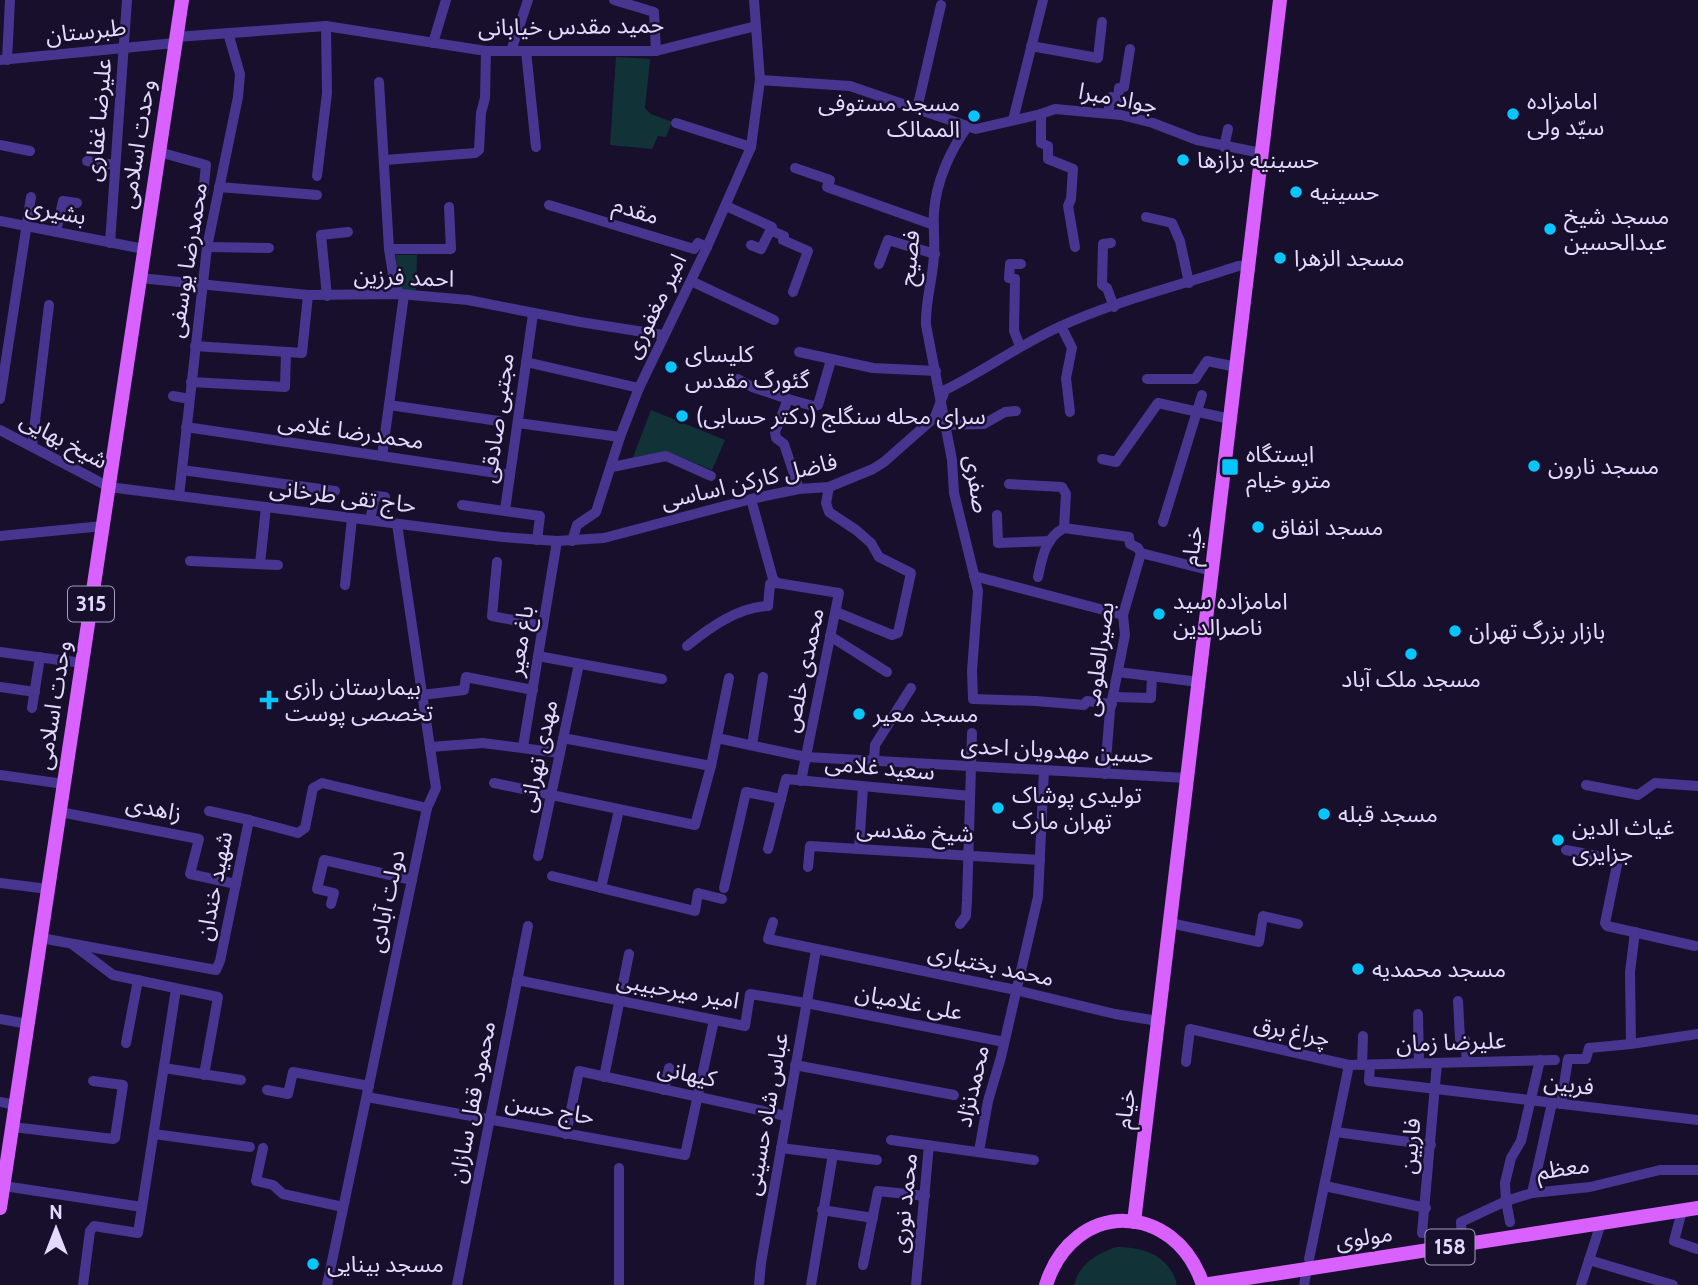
<svg xmlns="http://www.w3.org/2000/svg" width="1698" height="1285" viewBox="0 0 1698 1285" font-family="Cabin,'Noto Sans Arabic',sans-serif">
<style>
.green{fill:#113337}
.lines{fill:none;stroke-linecap:round;stroke-linejoin:round}
.minor{stroke:#46368f;stroke-width:10}
.major{stroke:#d961ff;stroke-width:14}
.poi-dot{fill:#06c5ff;stroke:#180f2c;stroke-width:2.5}
.labels{text-anchor:middle;stroke-width:5;stroke-linejoin:round;paint-order:stroke}
.shield{fill:#180f2c;stroke:#a69dc0;stroke-width:2}
.shield-label{font-size:21px;font-weight:bold;fill:#e3daff}
.street-label{font-size:23px;fill:#e3daff;stroke:#180f2c}
.poi-label{font-size:23px;fill:#e3daff;stroke:#180f2c;text-anchor:start}
</style>
<rect width="100%" height="100%" fill="#180f2c"/>
<!-- green -->
<g class="green">
<polygon points="616,57 650,59 645,108 651,114 672,122 666,137 658,136 652,149 610,145"/>
<polygon points="396,255 417,255 416,290 402,290 398,282"/>
<polygon points="651,410 725,440 712,470 666,451 632,460"/>
<path d="M1117 1247C1144 1247 1170 1256 1177 1285H1074C1080 1263 1097 1253 1117 1247Z"/>
</g>
<g class="lines">
<!-- minor -->
<g class="minor">
<polyline points="614,0 654,12 656,51"/>
<polyline points="176,37 326,26 486,51 656,51 756,26"/>
<polyline points="433,43 446,0"/>
<polyline points="1031,46 1098,58 1102,22"/>
<polyline points="511,51 528,0"/>
<polyline points="526,51 536,147"/>
<polyline points="0,60 175,43"/>
<polyline points="7,60 10,0"/>
<polyline points="760,80 850,86 976,129 1041,114 1055,109 1121,115 1153,123 1197,140 1261,153"/>
<polyline points="379,82 389,249 395,287 400,294"/>
<polyline points="917,109 941,5"/>
<polyline points="1108,113 1111,97 1118,99 1119,88 1124,87 1130,49"/>
<polyline points="1041,114 1041,143 1048,146 1048,159 1073,169 1071,199 1068,206 1075,247"/>
<polyline points="1013,120 1043,0"/>
<polyline points="676,123 751,147"/>
<path d="M967 127C950 151 936 182 934 212 933 226 935 241 934 255 933 279 925 301 926 325L952 460 954 493 978 591 972 671 973 699 1036 701 1084 705 1087 701 1112 704"/>
<polyline points="0,145 30,151"/>
<polyline points="1224,147 1228,129"/>
<polyline points="159,152 206,165 203,195"/>
<polyline points="385,160 475,153 479,150 481,113 485,98 486,51"/>
<polyline points="87,161 115,165"/>
<polyline points="795,168 830,180 827,187 934,225"/>
<polyline points="317,176 327,93 326,26"/>
<polyline points="219,187 317,195"/>
<polyline points="549,205 694,249 698,243 707,247"/>
<polyline points="726,206 772,227 761,249 751,245"/>
<polyline points="1146,217 1172,223 1180,241 1189,283"/>
<polyline points="0,221 144,249"/>
<polyline points="770,230 784,236 783,240 808,251 793,292"/>
<polyline points="56,232 63,201 77,203"/>
<polyline points="110,243 127,0"/>
<polyline points="1111,243 1103,244 1102,285 1107,288 1114,307"/>
<polyline points="207,247 269,248"/>
<polyline points="389,249 451,249 449,207"/>
<polyline points="879,264 888,240 935,254"/>
<polyline points="140,278 308,295 400,294 468,300 580,322 663,335"/>
<polyline points="691,281 774,320"/>
<polyline points="327,296 321,235 348,232"/>
<polyline points="1061,326 1072,348 1066,378 1070,412"/>
<polyline points="195,346 302,353 308,295"/>
<polyline points="1020,346 1014,331 1015,279 1009,278 1010,264 1021,264"/>
<polyline points="799,352 873,368 936,371"/>
<polyline points="526,362 639,388"/>
<polyline points="738,379 752,387 788,399"/>
<polyline points="1147,379 1195,379 1207,361 1237,367"/>
<polyline points="191,382 285,387 286,352"/>
<polyline points="173,396 189,399"/>
<polyline points="0,399 31,197"/>
<polyline points="389,405 499,421"/>
<polyline points="518,423 620,437"/>
<polyline points="944,425 984,424 1005,412 1016,411"/>
<polyline points="186,427 510,475"/>
<path d="M0 430 109 487 502 537 557 541 604 538 751 499 799 489 829 487 873 469 884 462 935 417 945 390C984 371 1019 345 1059 327 1115 301 1179 286 1238 266L1249 265"/>
<polyline points="32,446 49,305"/>
<polyline points="382,456 404,295"/>
<polyline points="1102,459 1116,462 1158,403 1230,419"/>
<polyline points="612,467 666,456 711,476"/>
<polyline points="182,470 335,491"/>
<polyline points="1009,484 1062,487 1066,494 1064,528"/>
<polyline points="829,487 826,503 829,512 856,530 871,543 879,557 911,573 898,633 892,635 836,612"/>
<polyline points="799,489 784,444 776,438 775,432 788,399 813,406 818,405 831,360"/>
<polyline points="179,496 207,247 238,97 240,74 228,33"/>
<polyline points="751,499 773,579 777,583 839,593 801,781"/>
<polyline points="462,505 540,516 537,540"/>
<polyline points="505,510 533,314"/>
<polyline points="997,515 998,543 1050,541"/>
<polyline points="370,520 375,496 385,497"/>
<polyline points="1163,522 1202,395"/>
<polyline points="0,536 103,526"/>
<polyline points="572,541 577,525 596,512 620,437 639,388 707,247 751,147 760,80 754,0"/>
<polyline points="190,561 278,565"/>
<polyline points="497,562 492,616 543,626"/>
<polyline points="260,564 266,507"/>
<polyline points="974,576 1123,615"/>
<path d="M1038 577C1042 558 1045 538 1064 528L1129 537 1130 544 1138 548 1141 553 1212 571"/>
<polyline points="345,585 352,518"/>
<polyline points="830,636 887,672"/>
<path d="M687 646C709 628 738 607 768 606L770 584 777 583"/>
<polyline points="0,652 82,663"/>
<polyline points="538,656 662,679"/>
<polyline points="1118,672 1199,682"/>
<polyline points="0,687 35,692"/>
<polyline points="422,695 464,690 466,677 533,690"/>
<polyline points="1113,697 1151,698 1152,676"/>
<polyline points="32,708 40,657"/>
<polyline points="563,738 711,766"/>
<polyline points="717,738 806,757 1187,778"/>
<polyline points="752,745 763,677"/>
<polyline points="430,747 483,743 560,753"/>
<polyline points="523,747 557,541"/>
<polyline points="874,760 875,745 911,688"/>
<polyline points="1105,774 1110,710 1125,635 1123,615 1141,553"/>
<polyline points="0,775 64,784"/>
<polyline points="494,783 695,825 711,766 729,678"/>
<polyline points="1586,785 1638,795 1655,783 1698,786"/>
<polyline points="209,811 249,820"/>
<polyline points="60,812 199,839 190,874 236,884"/>
<polyline points="768,849 786,779 970,796"/>
<polyline points="859,849 863,787"/>
<polyline points="1566,850 1618,860 1605,923 1607,926 1695,946"/>
<polyline points="538,856 579,664"/>
<polyline points="808,867 810,846 1040,860"/>
<polyline points="552,876 695,911 698,893 722,899"/>
<polyline points="0,883 48,889"/>
<polyline points="601,888 619,810"/>
<polyline points="724,888 746,792 781,799"/>
<polyline points="331,904 334,893 317,889 324,860 412,880"/>
<polyline points="773,922 768,939 1016,990 1115,1014 1158,1021"/>
<polyline points="1170,923 1259,942 1263,916 1298,924"/>
<polyline points="960,924 966,916 967,901 972,733"/>
<polyline points="41,938 216,970 220,961 249,820 298,833 305,828 313,788 322,783 427,808"/>
<polyline points="72,944 113,975 218,997 204,1075"/>
<polyline points="517,980 745,1026 750,994 806,1003 1004,1042"/>
<polyline points="1458,1001 1460,1039 1465,1040 1467,1062"/>
<polyline points="1418,1014 1419,1063"/>
<polyline points="0,1019 28,1024"/>
<polyline points="126,1043 138,980"/>
<polyline points="1631,1044 1630,972 1635,932"/>
<polyline points="1186,1062 1190,1029 1349,1065 1309,1259"/>
<polyline points="795,1065 954,1095"/>
<polyline points="1349,1065 1555,1060"/>
<polyline points="1362,1065 1363,1036"/>
<polyline points="1370,1065 1369,1081 1698,1120"/>
<polyline points="164,1068 241,1080"/>
<polyline points="604,1077 629,954"/>
<polyline points="267,1090 288,1094 293,1072 369,1086"/>
<polyline points="664,1090 669,1068"/>
<polyline points="367,1097 685,1155 714,1020"/>
<polyline points="0,1102 16,1105"/>
<polyline points="1561,1104 1568,1059 1586,1059 1589,1048 1631,1044 1698,1034"/>
<polyline points="13,1127 113,1139 115,1138 123,1085 93,1081"/>
<polyline points="1336,1132 1431,1145"/>
<polyline points="154,1134 250,1147"/>
<polyline points="566,1134 579,1071 786,1116"/>
<polyline points="891,1140 1034,1160"/>
<polyline points="263,1148 256,1181 273,1185 283,1194 343,1207"/>
<polyline points="781,1148 877,1160"/>
<polyline points="979,1151 988,1101 1001,1057 1038,897 1044,770"/>
<polyline points="4,1186 142,1207"/>
<polyline points="1325,1186 1426,1208"/>
<polyline points="1532,1193 1552,1103"/>
<polyline points="822,1210 873,1218"/>
<polyline points="1682,1211 1674,1241 1697,1249"/>
<polyline points="1510,1222 1506,1201 1505,1183 1511,1158 1521,1141 1540,1060"/>
<polyline points="1422,1233 1437,1063"/>
<polyline points="1462,1246 1461,1222 1506,1201 1532,1193 1590,1187 1660,1170 1698,1170"/>
<polyline points="1589,1260 1673,1285"/>
<polyline points="863,1265 878,1191 925,1196"/>
<polyline points="83,1285 90,1231 94,1226 138,1233 176,989"/>
<polyline points="327,1285 427,808 436,788 397,524"/>
<polyline points="457,1285 528,926"/>
<polyline points="619,1285 619,1168"/>
<polyline points="759,1285 761,1263 816,950"/>
<polyline points="811,1285 833,1154"/>
<polyline points="916,1285 929,1145"/>
<polyline points="1304,1285 1307,1268"/>
<polyline points="1581,1285 1601,1223"/>
</g>
<!-- major -->
<g class="major">
<polyline points="0,1208 182,0"/>
<polyline points="1134,1222 1280,0"/>
<path d="M1046 1285C1073 1199 1175 1200 1203 1285"/>
<polyline points="1203,1285 1698,1208"/>
</g>
</g>
<!-- markers -->
<g class="poi-dot">
<circle cx="1513" cy="114" r="7"/>
<circle cx="974" cy="116" r="7"/>
<circle cx="1183" cy="160" r="7"/>
<circle cx="1296" cy="192" r="7"/>
<circle cx="1550" cy="229" r="7"/>
<circle cx="1280" cy="258" r="7"/>
<circle cx="671" cy="367" r="7"/>
<circle cx="682" cy="416" r="7"/>
<circle cx="1534" cy="466" r="7"/>
<rect x="1221" y="458" width="18" height="18" rx="3.5"/>
<circle cx="1258" cy="527" r="7"/>
<circle cx="1159" cy="614" r="7"/>
<circle cx="1455" cy="631" r="7"/>
<circle cx="1411" cy="654" r="7"/>
<path d="M265.5 689.5h7v7h7v7h-7v7h-7v-7h-7v-7h7z"/>
<circle cx="859" cy="714" r="7"/>
<circle cx="998" cy="808" r="7"/>
<circle cx="1324" cy="814" r="7"/>
<circle cx="1558" cy="840" r="7"/>
<circle cx="1358" cy="969" r="7"/>
<circle cx="313" cy="1264" r="7"/>
</g>
<g class="labels">
<!-- shield labels -->
<g class="shield">
<rect x="68" y="586.5" width="46" height="35" rx="5"/>
<rect x="1425.5" y="1229.5" width="49" height="35" rx="5"/>
</g>
<g class="shield-label">
<text x="91" y="611">315</text>
<text x="1450" y="1254">158</text>
</g>
<!-- street labels -->
<g class="street-label">
<text transform="translate(571 26) rotate(-1)" y="8">حمید مقدس خیابانی</text>
<text transform="translate(86 31) rotate(-6)" y="8">طبرستان</text>
<text transform="translate(1118 98) rotate(11)" y="8">جواد مبرا</text>
<text transform="translate(98 120) rotate(-85)" y="8">علیرضا غفاری</text>
<text transform="translate(137 144) rotate(-81)" y="8">وحدت اسلامی</text>
<text transform="translate(636 210) rotate(17)" y="8">مقدم</text>
<text transform="translate(56 211) rotate(11)" y="8">بشیری</text>
<text transform="translate(909 258) rotate(-85)" y="8">فصیح</text>
<text transform="translate(187 260) rotate(-81)" y="8">محمدرضا یوسفی</text>
<text transform="translate(404 277) rotate(2)" y="8">احمد فرزین</text>
<text transform="translate(655 306) rotate(-64)" y="8">امیر مغفوری</text>
<text transform="translate(497 418) rotate(-82)" y="8">مجتبی صادقی</text>
<text transform="translate(351 431) rotate(8)" y="8">محمدرضا غلامی</text>
<text transform="translate(64 440) rotate(28)" y="8">شیخ بهایی</text>
<text transform="translate(749 481) rotate(-13)" y="8">فاضل کارکن اساسی</text>
<text transform="translate(977 484) rotate(81)" y="8">صفری</text>
<text transform="translate(343 496) rotate(7)" y="8">حاج تقی طرخانی</text>
<text transform="translate(1192 546) rotate(-83)" y="8">خیام</text>
<text transform="translate(520 641) rotate(-81)" y="8">باغ معیر</text>
<text transform="translate(1098 659) rotate(-82)" y="8">بصیرالعلومی</text>
<text transform="translate(803 670) rotate(-78)" y="8">محمدی خلص</text>
<text transform="translate(53 705) rotate(-81)" y="8">وحدت اسلامی</text>
<text transform="translate(1057 750) rotate(3)" y="8">حسین مهدویان احدی</text>
<text transform="translate(538 756) rotate(-78)" y="8">مهدی تهرانی</text>
<text transform="translate(880 767) rotate(5)" y="8">سعید غلامی</text>
<text transform="translate(154 808) rotate(11)" y="8">زاهدی</text>
<text transform="translate(915 831) rotate(3)" y="8">شیخ مقدسی</text>
<text transform="translate(214 886) rotate(-79)" y="8">شهید خندان</text>
<text transform="translate(386 901) rotate(-78)" y="8">دولت آبادی</text>
<text transform="translate(991 965) rotate(12)" y="8">محمد بختیاری</text>
<text transform="translate(678 990) rotate(10)" y="8">امیر میرحبیبی</text>
<text transform="translate(909 1002) rotate(11)" y="8">علی غلامیان</text>
<text transform="translate(1292 1031) rotate(12)" y="8">چراغ برق</text>
<text transform="translate(1451 1042) rotate(-2)" y="8">علیرضا زمان</text>
<text transform="translate(687 1073) rotate(12)" y="8">کیهانی</text>
<text transform="translate(1569 1084) rotate(7)" y="8">فربین</text>
<text transform="translate(972 1086) rotate(-77)" y="8">محمدنژاد</text>
<text transform="translate(472 1102) rotate(-79)" y="8">محمود قفل سازان</text>
<text transform="translate(550 1109) rotate(10)" y="8">حاج حسن</text>
<text transform="translate(1125 1109) rotate(-83)" y="8">خیام</text>
<text transform="translate(766 1114) rotate(-80)" y="8">عباس شاه حسینی</text>
<text transform="translate(1410 1146) rotate(-85)" y="8">فاربین</text>
<text transform="translate(1563 1168) rotate(-8)" y="8">معظم</text>
<text transform="translate(904 1203) rotate(-84)" y="8">محمد نوری</text>
<text transform="translate(1364 1237) rotate(-8)" y="8">مولوی</text>
</g>
<!-- poi labels -->
<g class="poi-label">
<text x="1527" y="109">امامزاده<tspan x="1527" dy="26">سیّد ولی</tspan></text>
<text x="960" y="111" text-anchor="end">مسجد مستوفی<tspan x="960" dy="26">الممالک</tspan></text>
<text x="1197" y="168">حسینیه بزازها</text>
<text x="1310" y="200">حسینیه</text>
<text x="1564" y="224">مسجد شیخ<tspan x="1564" dy="26">عبدالحسین</tspan></text>
<text x="1294" y="266">مسجد الزهرا</text>
<text x="685" y="362">کلیسای<tspan x="685" dy="26">گئورگ مقدس</tspan></text>
<text x="696" y="424">سرای محله سنگلج (دکتر حسابی)</text>
<text x="1246" y="462">ایستگاه<tspan x="1246" dy="26">مترو خیام</tspan></text>
<text x="1548" y="474">مسجد نارون</text>
<text x="1272" y="535">مسجد انفاق</text>
<text x="1173" y="609">امامزاده سید<tspan x="1173" dy="26">ناصرالدین</tspan></text>
<text x="1469" y="639">بازار بزرگ تهران</text>
<text x="1411" y="687" text-anchor="middle">مسجد ملک آباد</text>
<text x="285" y="695">بیمارستان رازی<tspan x="285" dy="26">تخصصی پوست</tspan></text>
<text x="873" y="722">مسجد معیر</text>
<text x="1012" y="803">تولیدی پوشاک<tspan x="1012" dy="26">تهران مارک</tspan></text>
<text x="1338" y="822">مسجد قبله</text>
<text x="1572" y="835">غیاث الدین<tspan x="1572" dy="26">جزایری</tspan></text>
<text x="1372" y="977">مسجد محمدیه</text>
<text x="327" y="1272">مسجد بینایی</text>
</g>
</g>
<!-- north arrow -->
<g transform="translate(56 1229)" stroke="#180f2c" stroke-width="5" paint-order="stroke">
<path d="M0-5L12 26L0 18L-12 26Z" fill="#e3daff"/>
<text y="-10" font-size="19" font-weight="bold" text-anchor="middle" fill="#e3daff">N</text>
</g>
</svg>
